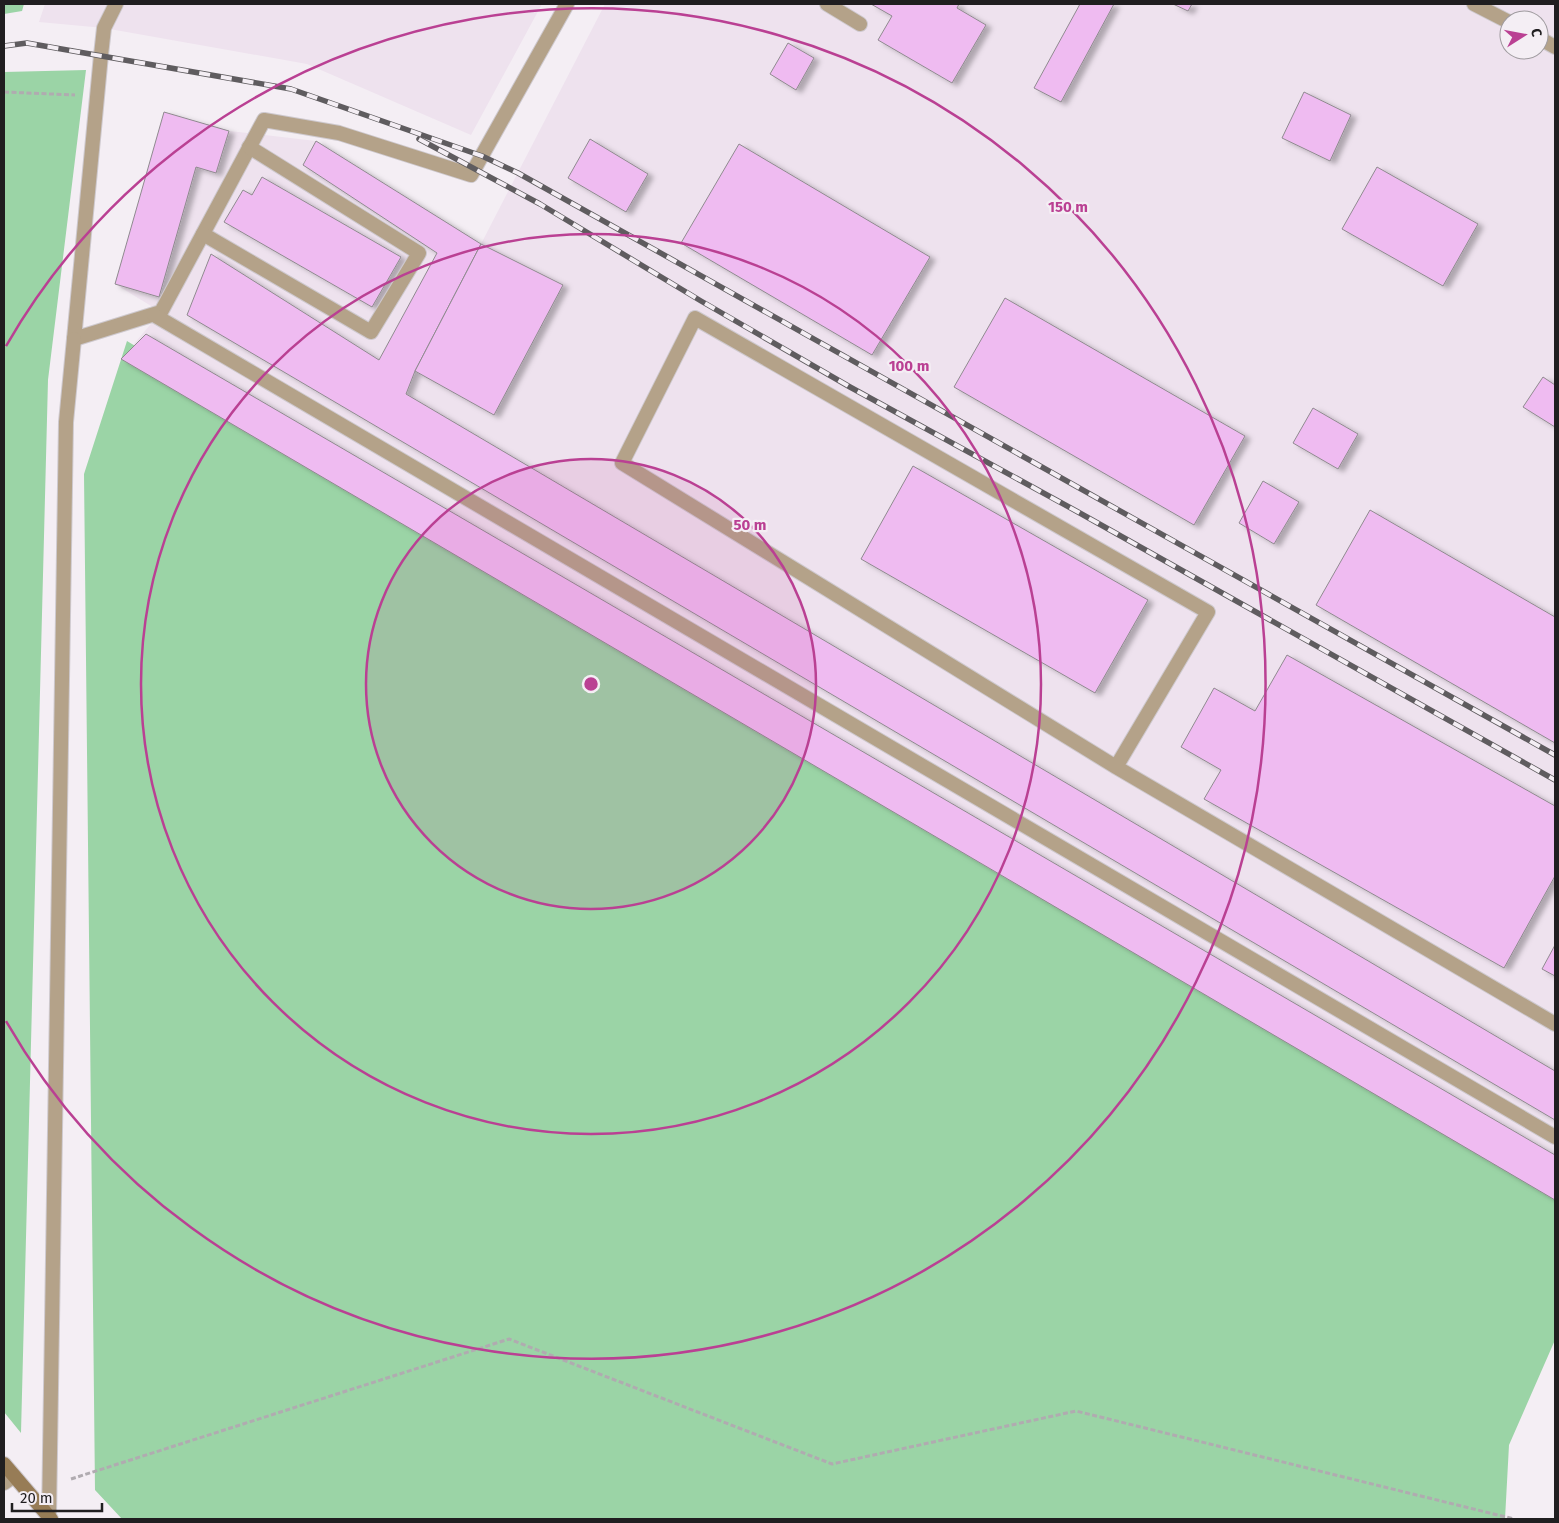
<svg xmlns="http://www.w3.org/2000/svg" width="1559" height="1523" viewBox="0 0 1559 1523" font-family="'Fira Sans',sans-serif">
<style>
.built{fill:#eee2ee;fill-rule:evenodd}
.green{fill:#9bd4a6}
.building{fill:#efbbf1;stroke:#8f8a8f;filter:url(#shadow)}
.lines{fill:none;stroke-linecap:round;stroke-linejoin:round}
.service-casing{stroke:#cec9ce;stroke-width:16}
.minor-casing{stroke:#cec9ce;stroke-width:16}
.secondary-casing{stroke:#cec9ce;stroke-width:16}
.path{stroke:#b0abb0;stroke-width:3;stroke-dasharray:5 2.5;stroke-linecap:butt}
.service{stroke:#b4a289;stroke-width:14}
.minor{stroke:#b4a289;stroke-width:14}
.secondary{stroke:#977c56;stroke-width:14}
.rail-casing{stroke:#5f5c5f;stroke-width:5.5}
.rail{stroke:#f4eef4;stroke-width:4;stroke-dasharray:11;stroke-linecap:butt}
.ring{fill:none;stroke:#ba4093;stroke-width:2.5}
.centre{fill:#ba4093;stroke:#f4eef4;stroke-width:2.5}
.ring-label{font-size:15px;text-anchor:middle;font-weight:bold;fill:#ba4093;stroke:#f4eef4;stroke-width:4.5;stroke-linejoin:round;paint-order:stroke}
</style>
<defs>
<filter id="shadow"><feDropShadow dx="5.5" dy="3" stdDeviation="2.5" flood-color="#0004"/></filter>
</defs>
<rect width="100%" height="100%" fill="#f4eef4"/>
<!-- built -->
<g class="built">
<polygon points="45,4 542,4 471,135 307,64 104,28 39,22"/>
<path d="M605 4H1555V1200L121 359 161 312 115 284 164 112 229 131 316 141 481 244ZM1509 20H1539V50H1509Z"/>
</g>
<!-- green -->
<g class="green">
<polygon points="4,4 24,4 22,11 4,14"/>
<polygon points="86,70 48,380 21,1433 4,1412 4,72"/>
<polygon points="127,341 268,427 1555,1172 1555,1340 1509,1445 1505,1519 122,1519 95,1490 84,474"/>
</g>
<!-- building -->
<g class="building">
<polygon points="871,4 959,4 957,8 986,25 952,83 878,40 892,16"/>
<polygon points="1080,4 1114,4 1061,102 1034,88"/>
<polygon points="1173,4 1192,4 1188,11"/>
<polygon points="788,43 814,58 796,90 770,74"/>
<polygon points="1304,92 1351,115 1330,161 1282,138"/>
<polygon points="164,112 229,131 216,173 196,167 159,297 115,284"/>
<polygon points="590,139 648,174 626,212 568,178"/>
<polygon points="316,141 481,244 415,371 406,394 1555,1071 1555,1120 187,315 211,254 379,360 437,253 303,165"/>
<polygon points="739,144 930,257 872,355 681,243"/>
<polygon points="1377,167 1478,224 1443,286 1342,229"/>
<polygon points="262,177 401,257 372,307 224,222 243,190 252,195"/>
<polygon points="481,244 563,285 494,415 415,371"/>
<polygon points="1005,298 1245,436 1194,525 954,387"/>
<polygon points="146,334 1555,1155 1555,1200 121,359"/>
<polygon points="1543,377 1555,385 1555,427 1523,407"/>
<polygon points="1313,408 1358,434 1338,469 1293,443"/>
<polygon points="913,466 1148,600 1095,693 861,559"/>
<polygon points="1263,481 1299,502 1274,544 1239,523"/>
<polygon points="1370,510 1555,617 1555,743 1316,605"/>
<polygon points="1287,655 1555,806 1555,876 1504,968 1204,799 1221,770 1181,747 1214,688 1255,711"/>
<polygon points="1555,945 1555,976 1542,969"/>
</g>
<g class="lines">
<!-- service casing -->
<g class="service-casing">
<g id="service">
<polyline points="116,4 104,28 101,55 74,339 161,312 264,120 339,133 471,175 567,4"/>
<polyline points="827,4 860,24"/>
<polyline points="1474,4 1509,22"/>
<polyline points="1539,38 1555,47"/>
<polyline points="203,234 371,332 419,253 249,147"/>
<polyline points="154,315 1555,1137"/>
<polyline points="1116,767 1208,612 695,318 622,463 1116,767 1555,1024"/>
<polyline points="4,1483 14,1476"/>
</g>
</g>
<!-- minor casing -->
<g class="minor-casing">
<polyline id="minor" points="49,1517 66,422 74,339"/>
</g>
<!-- secondary casing -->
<g class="secondary-casing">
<polyline id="secondary" points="4,1464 51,1519"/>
</g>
<!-- path -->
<g class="path">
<polyline points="4,92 75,95"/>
<polyline points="71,1479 509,1339 832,1464 1076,1411 1514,1519"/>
</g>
<!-- service -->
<use href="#service" class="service"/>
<!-- minor -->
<use href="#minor" class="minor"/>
<!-- secondary -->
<use href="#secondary" class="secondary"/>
<!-- rail casing -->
<g class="rail-casing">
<g id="rail">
<polyline points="4,46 27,43 291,89 482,156 518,173 1555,755"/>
<polyline points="419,139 540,204 701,301 850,387 1078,512 1555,780"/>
</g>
</g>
<!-- rail -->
<use href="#rail" class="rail"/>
</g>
<!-- distance rings -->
<circle cx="591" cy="684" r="225" fill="#ba4093" fill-opacity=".12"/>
<g class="ring">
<circle cx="591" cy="684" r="225"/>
<circle cx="591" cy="684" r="450"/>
<path d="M6 346A675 675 0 1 1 6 1021"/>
</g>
<circle cx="591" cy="684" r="8" class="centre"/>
<g class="ring-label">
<text x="1068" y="212">150 m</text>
<text x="909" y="371">100 m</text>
<text x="750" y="530">50 m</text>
</g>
<!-- border -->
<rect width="1559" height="1523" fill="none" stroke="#201e20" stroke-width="10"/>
<!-- north arrow -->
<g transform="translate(1524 35) rotate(79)"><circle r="24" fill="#f4eef4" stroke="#9f9b9f"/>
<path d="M0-4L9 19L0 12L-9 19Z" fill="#ba4093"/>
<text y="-8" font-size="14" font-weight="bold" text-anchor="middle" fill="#201e20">С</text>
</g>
<!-- scale -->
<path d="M12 1503v8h90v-8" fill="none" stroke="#201e20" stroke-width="2.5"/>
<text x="20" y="1503" font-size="15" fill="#201e20" stroke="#f4eef4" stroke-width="4" paint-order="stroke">20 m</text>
</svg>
